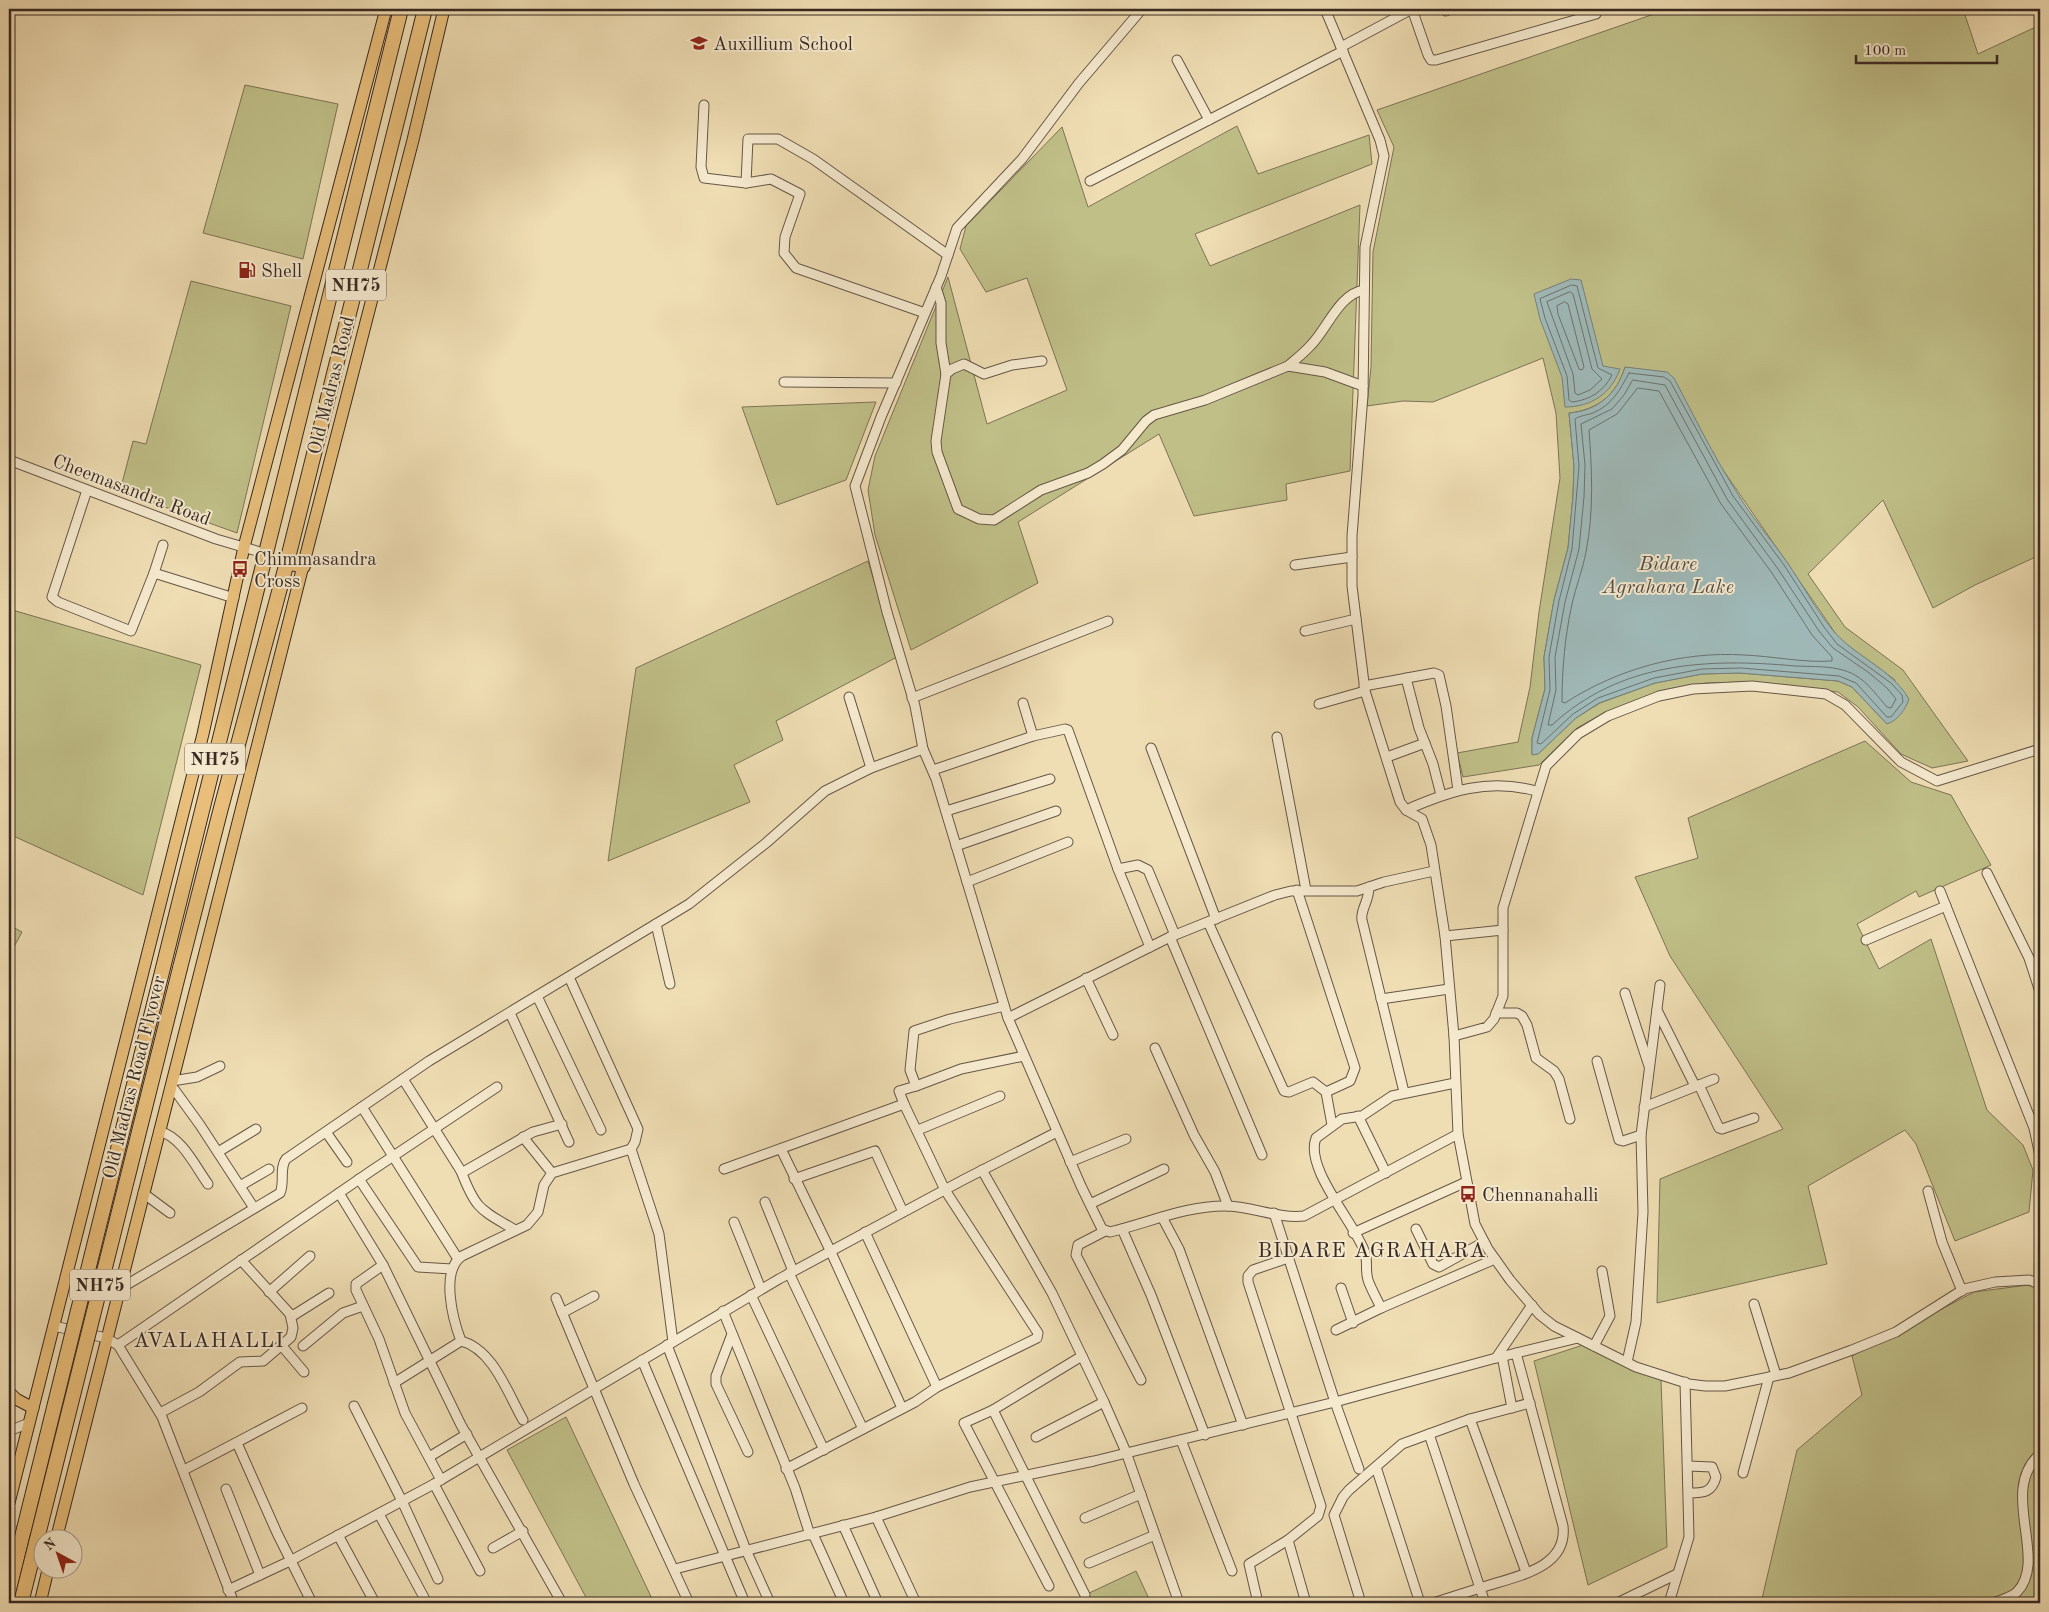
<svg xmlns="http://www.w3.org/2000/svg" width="2049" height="1612" viewBox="0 0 2049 1612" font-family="'Old Standard TT',serif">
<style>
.green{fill:#c0bf88;stroke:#7c7456;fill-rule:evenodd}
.water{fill:#9fb9b8;stroke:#76807c}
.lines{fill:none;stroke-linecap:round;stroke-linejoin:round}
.shore{stroke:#6c726e;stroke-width:1}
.minor-casing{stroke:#665747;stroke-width:11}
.major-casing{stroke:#382a23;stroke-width:13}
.highway-casing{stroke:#382a23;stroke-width:16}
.minor{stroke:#f5e9ce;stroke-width:9}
.major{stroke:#e8be7a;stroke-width:11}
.highway{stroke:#e8be7a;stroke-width:14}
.highway-bridge-casing{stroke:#382a23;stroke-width:16;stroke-linecap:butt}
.highway-bridge{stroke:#e8be7a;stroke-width:14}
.labels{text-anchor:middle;stroke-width:4;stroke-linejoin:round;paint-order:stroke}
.shield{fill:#f5e9ce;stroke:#716356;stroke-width:1}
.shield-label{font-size:18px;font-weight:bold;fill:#382a23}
.poi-label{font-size:19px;fill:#382a23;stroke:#f5e9ce;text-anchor:start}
.street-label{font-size:19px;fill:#382a23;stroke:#f5e9ce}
.water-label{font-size:20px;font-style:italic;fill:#524e48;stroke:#f5e9ce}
.quarter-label{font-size:21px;letter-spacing:1px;fill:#382a23;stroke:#f5e9ce}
</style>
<rect width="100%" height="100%" fill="#efddb3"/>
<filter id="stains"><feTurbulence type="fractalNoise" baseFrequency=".004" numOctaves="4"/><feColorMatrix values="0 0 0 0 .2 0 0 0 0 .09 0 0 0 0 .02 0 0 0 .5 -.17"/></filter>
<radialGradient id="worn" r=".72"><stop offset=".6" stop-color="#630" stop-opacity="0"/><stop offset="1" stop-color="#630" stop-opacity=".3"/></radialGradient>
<!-- green -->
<g class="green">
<path d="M1654 9H1963L1978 54 2040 25V555L1975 585 1933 608 1883 500 1808 574 1845 627 1903 670 1968 761 1932 768 1901 754 1858 707 1838 692 1748 682 1706 683 1658 692 1606 712 1577 728 1539 765 1463 777 1457 753 1518 742 1530 687 1539 612 1560 478 1556 413 1543 358 1433 402 1403 401 1367 406 1371 367 1373 252 1394 147 1377 110 1654 14ZM1625 367 1721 467 1840 640 1895 680 1887 724 1852 687 1838 681 1740 673 1702 674 1655 683 1600 703 1576 718 1538 754H1532V738L1545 689 1544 657 1554 600 1568 548 1573 496 1574 466 1569 413C1597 410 1617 395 1625 367Z"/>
<polygon points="245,85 338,104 303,259 203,233"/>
<polygon points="1237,126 1258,174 1369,135 1372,164 1195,234 1210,266 1360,205 1350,471 1286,484 1287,500 1194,516 1159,434 1018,522 1038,583 911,650 875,535 868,490 875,456 948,277 987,424 1067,390 1027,278 986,292 960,249 966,226 1062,127 1088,207"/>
<polygon points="191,281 291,306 237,533 120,491 133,441 146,444"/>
<polygon points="876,402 846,480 777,505 742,407"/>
<polygon points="868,561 897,657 776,721 783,740 734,765 750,802 608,861 636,668"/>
<polygon points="9,609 201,665 143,895 9,834"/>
<polygon points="1865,741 1911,782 1951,795 1991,865 1919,897 1916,891 1857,924 1879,969 1931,939 1987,1110 2023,1145 2033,1170 2029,1212 1955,1241 1916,1144 1905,1130 1808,1186 1827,1264 1657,1303 1660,1179 1783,1129 1670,956 1635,877 1698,858 1688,818"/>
<polygon points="9,925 22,932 9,956"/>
<polygon points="2028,1285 2040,1289 2040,1603 1761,1603 1797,1450 1862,1395 1852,1356 1974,1292"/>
<polygon points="1583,1345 1661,1380 1667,1547 1588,1585 1534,1361"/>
<polygon points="566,1417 654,1603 589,1603 507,1450"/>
<polygon points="1136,1571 1151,1603 1068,1603"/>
</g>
<!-- water -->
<g class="water">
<path d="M1571 279 1581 280 1603 366 1620 369C1611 394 1591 407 1565 407L1562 377 1540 319 1534 294Z"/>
<path d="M1625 367 1667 372 1674 378C1694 416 1713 455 1736 491 1751 516 1770 538 1787 562 1802 584 1815 608 1831 628 1853 656 1890 667 1909 699 1906 709 1897 721 1887 724L1852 687 1838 681 1740 673 1702 674 1655 683 1599 703 1576 718 1538 754 1532 755V738L1545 689 1544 657 1554 600 1568 548 1573 496 1574 466 1569 413C1597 411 1617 394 1625 367Z"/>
</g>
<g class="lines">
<!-- shore -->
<g class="shore">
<path d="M1572 285 1577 286 1598 368 1612 375C1604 391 1590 400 1572 402L1569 400 1567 376 1545 318 1540 299Z"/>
<polygon points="1570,292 1573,294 1592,369 1602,379 1590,390 1578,395 1575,393 1573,374 1547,302"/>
<polygon points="1565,302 1568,304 1584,367 1582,370 1579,369 1558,314 1557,306"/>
<path d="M1629 373 1664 377 1670 381 1733 496 1784 565 1824 627 1837 644 1891 683 1902 695 1903 702 1891 717H1887L1856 683 1839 676 1741 668 1702 669 1654 678 1598 698 1573 714 1541 744 1537 743 1550 690 1549 657 1559 601 1572 549 1579 466 1575 419C1579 416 1587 415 1593 413 1612 405 1620 390 1629 373Z"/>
<path d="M1633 380 1665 385 1727 499 1778 569 1819 631 1833 648 1868 672 1887 688 1896 699 1891 708 1887 707C1879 698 1869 684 1858 677 1841 665 1816 667 1795 666 1707 658 1620 662 1552 725H1548L1556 690 1555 657 1565 602 1579 549 1584 497 1585 465 1581 424 1612 409 1624 395Z"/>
<path d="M1638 388 1659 391 1721 504 1772 573 1812 635 1832 657V661C1803 663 1772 656 1744 655 1682 651 1617 669 1565 703L1562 702C1562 669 1565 636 1572 604 1576 586 1583 569 1586 552 1594 511 1592 471 1589 430L1617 414Z"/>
</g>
<!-- minor casing -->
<g class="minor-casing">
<g id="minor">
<path d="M1142 9 1079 83 1022 159 957 228 941 276 881 417 855 486 887 612 915 706 923 749 936 779 1008 1018 1081 1186 1102 1229 1110 1232C1148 1223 1185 1206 1225 1206 1252 1206 1278 1219 1304 1216L1458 1134"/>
<polyline points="1325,9 1380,140 1384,156 1365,247 1363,395 1352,536 1352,586 1365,691 1400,802 1406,810 1422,819 1431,845 1445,936 1454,1036 1458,1134 1475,1224 1488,1249 1510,1280 1540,1315 1554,1326 1636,1367 1689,1384 1705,1386 1725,1386 1789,1373 1852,1350 1896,1332 1964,1289 1995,1282 2029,1280 2040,1284"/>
<polyline points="1444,9 1446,11 1451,9"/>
<polyline points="1341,47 1412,9 1428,55 1431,60 1436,60 1596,14"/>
<polyline points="1177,60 1209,120"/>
<polyline points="704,105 701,167 704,178 746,183 748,139 778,139 813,159 948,255"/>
<polyline points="1090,181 1343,51"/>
<polyline points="746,183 771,179 800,194 785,237 784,253 796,268 925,313"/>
<polyline points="936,287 941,303 941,343 946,374"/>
<polyline points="1042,361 1012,365 984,374 964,364 952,369 946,374 936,441 937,452 958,509 979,519 994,520 1041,490 1088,473 1103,464 1122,450 1146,421 1154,415 1205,400 1288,366 1325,372 1363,386"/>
<path d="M1288 366C1296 359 1304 353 1311 345 1327 329 1339 294 1364 290"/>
<polyline points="784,382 896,383"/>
<polyline points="9,460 216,539 267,554"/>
<polyline points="87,490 52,597 58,602 131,631 154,573 234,598"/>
<polyline points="1295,565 1352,557"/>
<polyline points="154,573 163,545"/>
<polyline points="1305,631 1356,619"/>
<polyline points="1406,678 1419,728 1433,764 1441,795"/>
<polyline points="1364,686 1434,673 1439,675 1446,706 1458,790"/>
<polyline points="849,697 871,768"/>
<polyline points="912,698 1108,621"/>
<polyline points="1023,703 1033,736"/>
<polyline points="1319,704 1365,691"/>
<polyline points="1277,737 1306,890"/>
<polyline points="1151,748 1216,919"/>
<polyline points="1387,757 1425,743"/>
<polyline points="933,770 1033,736 1065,729 1068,730 1118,869 1150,947"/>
<path d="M1406 810C1449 791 1488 778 1536 791"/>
<polyline points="946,811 1050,779"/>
<polyline points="956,846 1056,811"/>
<polyline points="1118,869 1138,865 1148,870 1175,935"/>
<polyline points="1987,873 2029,958 2040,992"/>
<polyline points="967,882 1068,842"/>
<path d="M1369 887C1369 902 1360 910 1362 920L1404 1092"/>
<polyline points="1940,891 2034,1128 2040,1156"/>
<polyline points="1208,922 1284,1091 1289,1092 1313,1082 1326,1092 1350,1081 1355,1068 1297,890"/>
<polyline points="656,924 670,984"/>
<polyline points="1445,936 1503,930"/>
<polyline points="1170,937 1262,1155"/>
<polyline points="1866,940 1946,906"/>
<polyline points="569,977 638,1129 635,1142 631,1149 659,1234 673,1342"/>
<polyline points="1086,978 1113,1035"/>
<polyline points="1625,993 1649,1066"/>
<polyline points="537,996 601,1130"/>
<polyline points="1381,999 1449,989"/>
<polyline points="1657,1010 1695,1086"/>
<polyline points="510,1013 569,1142"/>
<polyline points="1496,1013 1517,1013 1522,1016 1527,1025 1536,1058 1554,1071 1559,1079 1570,1119"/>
<polyline points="1008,1018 1170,937 1275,895 1291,891 1357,891 1384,882 1434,871"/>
<polyline points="1454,1036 1487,1027 1494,1019 1503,996 1503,908 1546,766 1578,734 1608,716 1659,696 1693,689 1752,686 1826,694 1845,705 1901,762 1937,781 2040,749"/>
<polyline points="1155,1048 1194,1135 1215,1172 1228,1206"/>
<polyline points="1597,1061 1619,1140 1623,1141 1641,1135"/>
<polyline points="403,1079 461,1171 465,1171 533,1132 562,1124"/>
<polyline points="172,1081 197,1077 220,1066"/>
<polyline points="171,1085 200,1125 254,1208"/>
<polyline points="1699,1085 1719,1128 1722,1129 1754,1118"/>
<polyline points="916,1086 961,1069 1024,1056"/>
<polyline points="1326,1092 1332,1125"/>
<polyline points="904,1104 899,1091 916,1086 910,1070 914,1031 950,1019 1004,1006"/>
<polyline points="362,1107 458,1259"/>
<polyline points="1644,1107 1714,1079"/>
<polyline points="1358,1116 1386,1173"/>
<polyline points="918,1130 1000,1096"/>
<path d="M159 1131C182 1137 195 1166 208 1184"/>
<polyline points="326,1132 347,1162"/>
<polyline points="523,1137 552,1173"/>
<polyline points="781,1149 830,1250 902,1408"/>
<polyline points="218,1152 256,1129"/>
<polyline points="1070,1162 1126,1139"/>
<polyline points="724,1169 904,1104 945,1190 1038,1333 1037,1338 937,1387 915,1402 786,1469"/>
<polyline points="982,1170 1052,1293 1104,1402 1126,1452 1179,1603"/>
<path d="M461 1171C476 1210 480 1209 515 1230"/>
<polyline points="359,1179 418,1267 452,1269"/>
<polyline points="794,1179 875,1151 903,1212"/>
<polyline points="240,1186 269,1169"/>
<polyline points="1928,1191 1942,1242 1962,1291"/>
<polyline points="143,1193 170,1213"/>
<polyline points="339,1193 383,1265 461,1425 562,1603"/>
<polyline points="765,1202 793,1271"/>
<polyline points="1090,1204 1164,1169"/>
<polyline points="1162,1217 1179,1249 1243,1425"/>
<polyline points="734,1222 761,1289"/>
<polyline points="1122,1229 1151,1295 1205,1435"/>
<polyline points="1416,1229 1433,1264 1439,1267 1484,1242"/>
<polyline points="1105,1231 1078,1245 1076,1255 1141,1380"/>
<polyline points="865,1232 937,1387"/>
<polyline points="1353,1233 1466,1182"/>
<polyline points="1288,1258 1253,1270 1248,1276 1248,1282 1321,1506 1318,1516 1288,1540 1306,1603"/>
<polyline points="383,1265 356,1284 356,1290 379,1339 405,1413 441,1480"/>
<polyline points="789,1273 863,1429"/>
<polyline points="2039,1283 2040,1235"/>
<polyline points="1341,1288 1353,1323"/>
<path d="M118 1290 280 1193C285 1183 279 1168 286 1159L429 1061 689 904 766 843 825 791 871 768 923 749"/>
<polyline points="269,1292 310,1256"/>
<polyline points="751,1295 824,1450"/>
<polyline points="556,1298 634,1484 689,1603"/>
<polyline points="1754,1304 1776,1375"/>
<polyline points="1381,1308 1495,1259"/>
<polyline points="723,1311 795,1488 810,1535"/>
<polyline points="562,1313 594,1296"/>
<polyline points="290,1314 294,1315 329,1293"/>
<polyline points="54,1326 106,1338 118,1345 162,1417 234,1603"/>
<path d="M1336 1330 1381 1308C1377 1299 1371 1289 1368 1280 1365 1271 1368 1262 1365 1253 1356 1224 1304 1169 1316 1138L1342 1119 1362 1116 1392 1096 1455 1083"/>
<polyline points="732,1334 716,1376 716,1384 748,1452"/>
<path d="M461 1341C453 1320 440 1271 462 1256L527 1225 538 1212 544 1185 552 1173 631 1149"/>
<polyline points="118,1345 371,1171 497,1087"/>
<polyline points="667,1345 746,1550 770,1603"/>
<polyline points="282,1346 304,1372"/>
<polyline points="303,1346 343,1313 363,1306"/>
<polyline points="1594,1346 1610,1316 1602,1271"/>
<polyline points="1502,1356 1512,1408"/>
<polyline points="1496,1358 1532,1305"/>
<polyline points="642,1360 745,1603"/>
<polyline points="1627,1362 1636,1322 1643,1212 1641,1135 1660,985"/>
<path d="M394 1383 461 1341C493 1349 508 1394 523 1420"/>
<polyline points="354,1406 402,1501 438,1579"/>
<polyline points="993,1410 1085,1595"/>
<polyline points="160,1413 199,1392 240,1362 263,1361 291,1337 293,1328 290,1314 241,1260"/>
<polyline points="1470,1419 1526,1572"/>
<polyline points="9,1431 29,1423"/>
<polyline points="1429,1434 1480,1588 1433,1603"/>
<polyline points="1036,1437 1104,1402"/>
<polyline points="1181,1440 1232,1571"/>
<polyline points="237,1443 277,1533 312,1603"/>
<polyline points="429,1457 467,1434"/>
<path d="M1688 1466 1712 1467 1716 1477C1712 1493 1703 1493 1689 1493"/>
<polyline points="1376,1467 1420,1603"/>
<polyline points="1359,1469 1335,1402 1496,1358 1578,1338"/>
<polyline points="184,1470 302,1408"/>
<polyline points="1743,1473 1769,1377"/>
<polyline points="434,1484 480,1571"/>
<polyline points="226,1489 260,1575"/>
<polyline points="379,1514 427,1603"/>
<polyline points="876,1517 916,1603"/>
<polyline points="1085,1518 1141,1494"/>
<polyline points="843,1525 878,1603"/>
<polyline points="813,1534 844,1603"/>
<polyline points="338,1535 375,1603"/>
<polyline points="493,1548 523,1531"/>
<polyline points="1089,1563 1155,1535"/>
<polyline points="675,1569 876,1517 970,1487 1094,1461 1335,1402 1274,1213"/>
<polyline points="1049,1586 964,1423 993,1410 1082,1356"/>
<polyline points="228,1590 290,1561 434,1484 779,1279 963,1180 1057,1132"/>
<polyline points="1258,1603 1249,1564 1288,1540"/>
<polyline points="1361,1603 1334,1515 1343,1497 1349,1490 1402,1444 1470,1419 1530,1403"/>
<path d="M1485 1603 1480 1588C1512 1577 1568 1570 1563 1526L1516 1353"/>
<polyline points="1617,1603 1677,1574"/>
<polyline points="1669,1603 1689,1537 1685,1382"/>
<path d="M1993 1603C2000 1600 2011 1598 2017 1592 2049 1559 1998 1491 2040 1454"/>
</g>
</g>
<!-- major casing -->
<g class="major-casing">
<g id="major">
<polyline points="9,1392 16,1399 33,1408"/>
<polyline points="9,1503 203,734 244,547 386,9"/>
<polyline points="56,1540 303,566 413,140 444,9"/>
<polyline points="40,1603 48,1570"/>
</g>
</g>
<!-- highway casing -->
<g class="highway-casing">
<g id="highway">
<polyline points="287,562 303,566"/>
<polyline points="180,968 221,808 287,562 425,9"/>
<polyline points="90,1262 401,9"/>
<polyline points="9,1591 24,1529"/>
</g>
</g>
<!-- minor -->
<use href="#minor" class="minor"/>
<!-- major -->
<use href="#major" class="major"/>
<!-- highway -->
<use href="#highway" class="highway"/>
<!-- highway-bridge casing -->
<g class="highway-bridge-casing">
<g id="highway-bridge">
<polyline points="24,1529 90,1262"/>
<polyline points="21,1603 180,968"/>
</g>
</g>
<!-- highway-bridge -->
<use href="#highway-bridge" class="highway-bridge"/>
</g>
<!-- icons -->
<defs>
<g id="school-bare" transform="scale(1.35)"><path d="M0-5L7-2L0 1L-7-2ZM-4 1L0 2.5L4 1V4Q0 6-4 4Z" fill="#8f2418" stroke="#f5e9ce" stroke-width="2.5" paint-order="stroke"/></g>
<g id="fuel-bare" transform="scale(1.35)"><path d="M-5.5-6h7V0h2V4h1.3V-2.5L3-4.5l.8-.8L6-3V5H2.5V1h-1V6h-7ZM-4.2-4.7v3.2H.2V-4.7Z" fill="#8f2418" stroke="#f5e9ce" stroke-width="2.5" paint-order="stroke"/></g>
<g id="bus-bare" transform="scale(1.35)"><path d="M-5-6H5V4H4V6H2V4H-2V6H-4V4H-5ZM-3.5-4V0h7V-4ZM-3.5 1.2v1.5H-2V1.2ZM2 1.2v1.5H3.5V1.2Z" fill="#8f2418" stroke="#f5e9ce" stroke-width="2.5" paint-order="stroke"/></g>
</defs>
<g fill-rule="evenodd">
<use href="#school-bare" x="699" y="43"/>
<use href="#fuel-bare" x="247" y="270"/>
<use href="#bus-bare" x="240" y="569"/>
<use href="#bus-bare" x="1468" y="1194"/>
</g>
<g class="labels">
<!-- shield labels -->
<g class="shield">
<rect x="326" y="269.5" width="60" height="31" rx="4"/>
<rect x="185" y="743.5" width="60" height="31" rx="4"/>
<rect x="70" y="1269.5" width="60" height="31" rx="4"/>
</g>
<g class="shield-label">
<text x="356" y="291">NH75</text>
<text x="215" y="765">NH75</text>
<text x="100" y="1291">NH75</text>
</g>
<!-- poi labels -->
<g class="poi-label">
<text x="713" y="50">Auxillium School</text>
<text x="261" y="277">Shell</text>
<text x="254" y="565">Chimmasandra<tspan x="254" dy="22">Cross</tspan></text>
<text x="1482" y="1201">Chennanahalli</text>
</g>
<!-- street labels -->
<g class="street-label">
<text transform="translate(330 385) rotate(-76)" y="7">Old Madras Road</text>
<text transform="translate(132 489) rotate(21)" y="7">Cheemasandra Road</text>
<text transform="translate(133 1077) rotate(-76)" y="7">Old Madras Road Flyover</text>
</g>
<!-- water labels -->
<g class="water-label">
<text x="1668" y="570">Bidare<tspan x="1668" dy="23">Agrahara Lake</tspan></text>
</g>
<!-- quarter labels -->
<g class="quarter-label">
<text x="1372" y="1257">BIDARE AGRAHARA</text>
<text x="209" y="1347">AVALAHALLI</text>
</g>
</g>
<!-- margin -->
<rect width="2049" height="1612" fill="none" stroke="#efddb3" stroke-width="30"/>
<rect x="10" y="10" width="2029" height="1592" fill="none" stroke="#382a23" stroke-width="2.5"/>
<rect x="15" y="15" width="2019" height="1582" fill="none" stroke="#382a23"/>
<!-- north arrow -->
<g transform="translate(58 1554) rotate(320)"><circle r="24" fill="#f5e9ce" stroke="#a99d8a"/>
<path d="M0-4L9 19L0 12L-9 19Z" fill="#8f2418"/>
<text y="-8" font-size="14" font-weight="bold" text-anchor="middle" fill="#382a23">N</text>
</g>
<!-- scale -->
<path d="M1856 55v8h141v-8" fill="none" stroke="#382a23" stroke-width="2.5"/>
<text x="1864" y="55" font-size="15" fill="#382a23" stroke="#f5e9ce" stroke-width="4" paint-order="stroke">100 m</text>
<rect width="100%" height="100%" filter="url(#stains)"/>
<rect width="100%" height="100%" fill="url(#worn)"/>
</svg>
